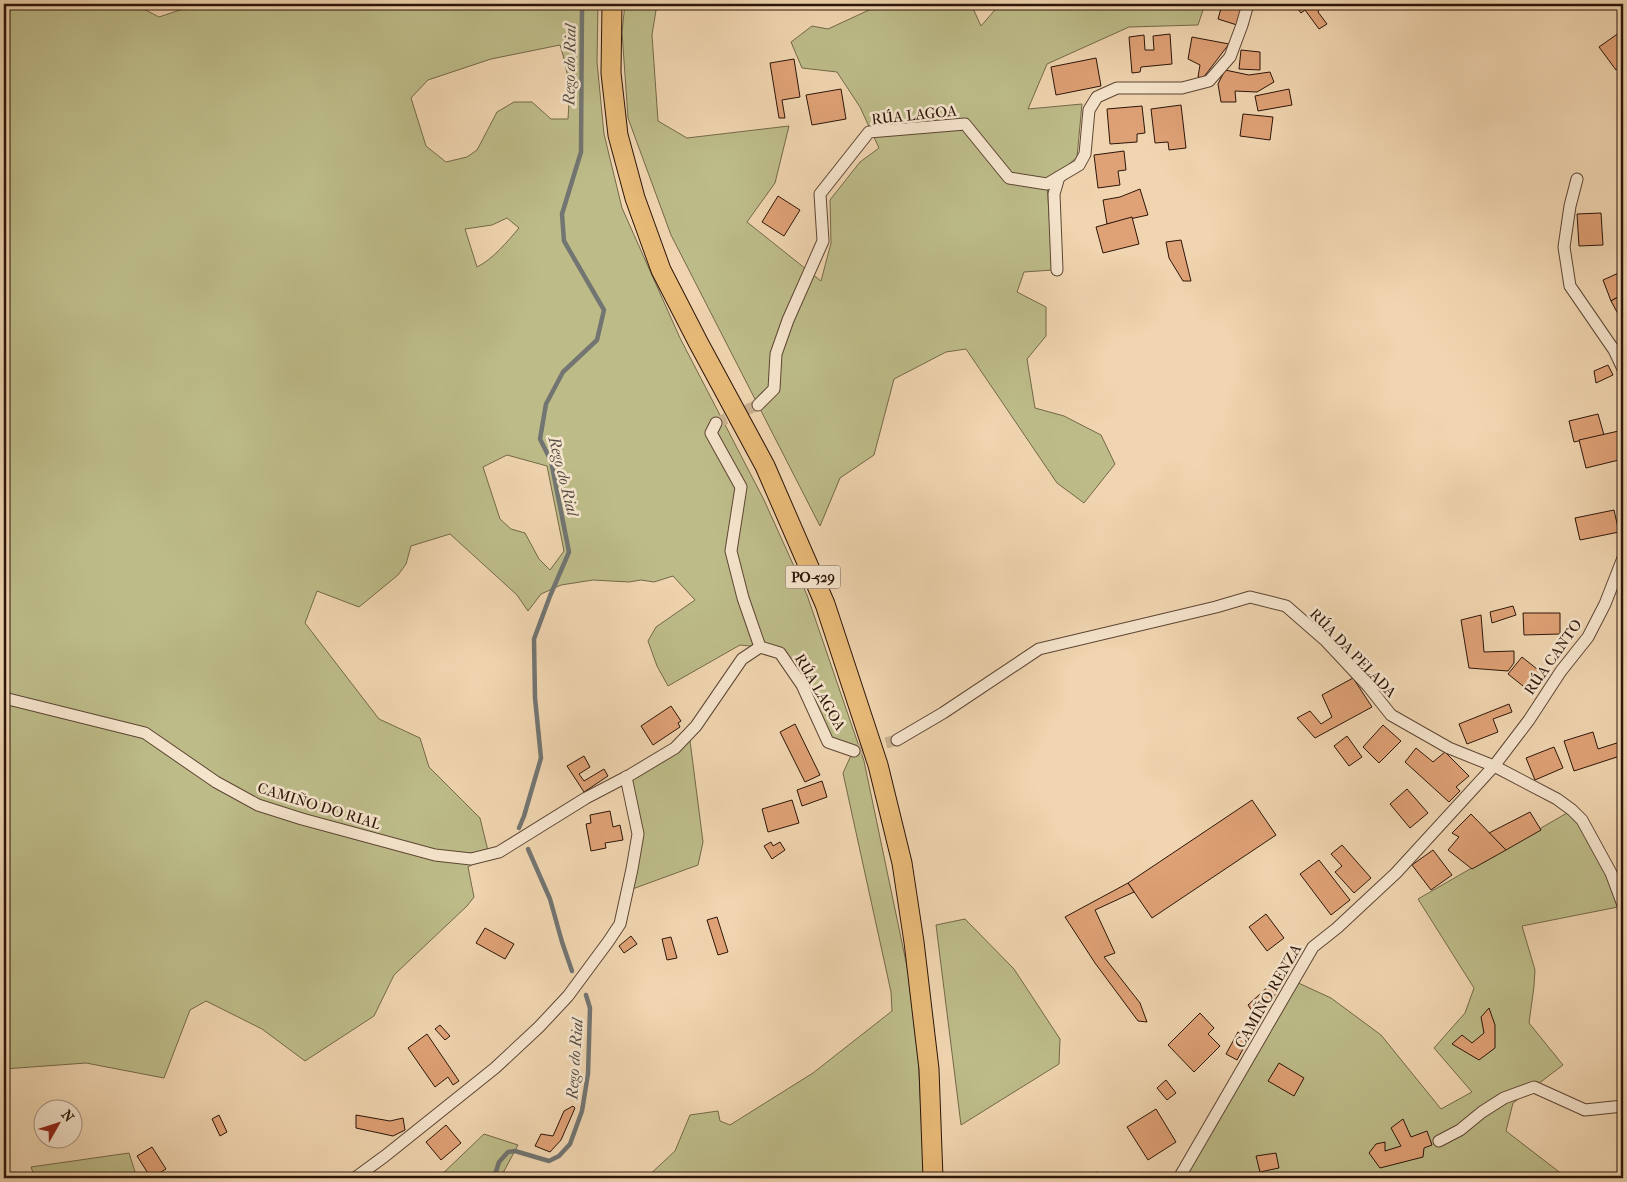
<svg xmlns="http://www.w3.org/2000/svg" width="1627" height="1182" viewBox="0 0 1627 1182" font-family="'IM FELL French Canon',serif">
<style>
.green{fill:#bdbc89;stroke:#746849;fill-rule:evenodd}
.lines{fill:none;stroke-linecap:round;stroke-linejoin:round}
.stream{stroke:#727572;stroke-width:4.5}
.building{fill:#dfa176;stroke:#2c1509}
.minor-tunnel{stroke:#c9af8f;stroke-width:11;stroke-dasharray:11 5.5;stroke-linecap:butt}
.minor-casing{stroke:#5d4533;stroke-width:13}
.primary-casing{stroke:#2c1509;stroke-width:21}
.minor{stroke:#f5e4cc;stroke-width:11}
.primary{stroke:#e8ba78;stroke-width:19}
.labels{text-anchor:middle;stroke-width:5;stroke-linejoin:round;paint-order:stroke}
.shield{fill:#f5e4cc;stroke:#685344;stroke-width:1}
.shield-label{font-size:14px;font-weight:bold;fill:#2c1509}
.street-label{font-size:15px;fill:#2c1509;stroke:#f5e4cc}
.water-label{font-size:16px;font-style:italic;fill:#554d46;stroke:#f5e4cc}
</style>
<rect width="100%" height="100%" fill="#f0d5b0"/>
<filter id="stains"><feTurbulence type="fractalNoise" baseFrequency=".004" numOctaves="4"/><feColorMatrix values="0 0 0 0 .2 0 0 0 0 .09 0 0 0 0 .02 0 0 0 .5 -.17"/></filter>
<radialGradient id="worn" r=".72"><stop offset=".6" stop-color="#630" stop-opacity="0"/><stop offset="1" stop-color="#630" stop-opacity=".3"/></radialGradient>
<!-- green -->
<g class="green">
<path d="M4 4H134L159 17 198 4H598L597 62 604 134 622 208 680 338 764 500 807 595 864 761 910 981 918 1052 924 1178H646L675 1151 690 1115 718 1111 720 1121 730 1125 813 1073 892 1011 891 992 843 773 853 751 828 742 780 653 760 647 740 645 668 686 657 666 648 641 656 627 695 600 673 576 654 582 641 580 629 582 593 580 561 585 541 594 528 611 517 595 450 534 411 546 406 564 398 575 359 607 317 591 305 623 379 719 420 738 429 767 480 818 489 855 468 867 474 897 467 906 394 975 374 1016 305 1061 262 1029 206 1001 190 1010 164 1078 86 1063 4 1069ZM560 45C569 73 570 90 568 119H551L532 102H514L497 112 477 150 467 157 446 162 426 146 411 98 428 80 491 59ZM507 218 519 228C507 242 493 259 477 267L465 229 492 225ZM507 455 547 466 564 551 550 570 539 559 525 533 511 529 500 519 483 467Z"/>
<polygon points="625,4 657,4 652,35 658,121 687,138 789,126 775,183 747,222 821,281 831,243 830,200 860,162 879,148 860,107 837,72 802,68 791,42 812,26 828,29 882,4 971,4 981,26 1000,4 1205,4 1198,25 1129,27 1047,64 1028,109 1082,104 1077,157 1047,184 1053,270 1024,272 1017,292 1046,307 1046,336 1027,359 1035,408 1064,416 1101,435 1115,464 1084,503 1057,483 966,349 946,352 894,379 874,455 840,478 820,526 671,235 628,118 622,32"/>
<polygon points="689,733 703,842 698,865 627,891 638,834 626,777"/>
<polygon points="1567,813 1582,820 1623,906 1522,926 1535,970 1534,986 1529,1023 1563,1065 1513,1103 1506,1131 1567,1178 1179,1178 1294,981 1331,998 1381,1035 1441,1109 1472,1092 1434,1048 1465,1013 1474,988 1418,899"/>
<polygon points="965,919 1014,969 1060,1039 1059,1064 961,1125 936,925"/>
<polygon points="484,1134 518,1145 503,1173 502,1178 438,1178"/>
<polygon points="129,1153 137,1178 35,1178 31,1167"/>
</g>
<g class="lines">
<!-- stream -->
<g class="stream">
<polyline points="519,828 524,816 541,758 535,698 534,639 550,596 569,552 551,461 540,439 546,404 563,372 597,340 604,310 564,241 562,214 581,152 582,4"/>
<polyline points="528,849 550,899 562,942 572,971"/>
<polyline points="494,1178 499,1162 508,1152 515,1151 549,1161 559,1156 570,1144 582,1111 588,1074 590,1008 586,995"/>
</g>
</g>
<!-- building -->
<g class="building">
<polygon points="1217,4 1243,4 1241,10"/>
<polygon points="1294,4 1317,4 1320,8 1318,12 1327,24 1319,29 1305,10 1301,13"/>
<polygon points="1222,5 1241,10 1237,25 1218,19"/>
<polygon points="1623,30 1623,44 1617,48 1623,57 1623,65 1616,70 1599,47"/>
<polygon points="1170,34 1172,64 1141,67 1140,72 1132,73 1129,37 1144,35 1145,50 1154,50 1153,36"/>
<polygon points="1192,37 1229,44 1203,78 1198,77 1200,65 1188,59"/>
<polygon points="1241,50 1260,52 1260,70 1239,69"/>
<polygon points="1096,58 1101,86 1056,95 1051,67"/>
<polygon points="794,59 800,97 782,100 785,118 779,118 770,63"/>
<polygon points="1225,70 1249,75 1270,72 1274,82 1257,92 1235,91 1236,102 1221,102 1218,84"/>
<polygon points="841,89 846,119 812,125 806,95"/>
<polygon points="1289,89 1292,105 1258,111 1255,96"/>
<polygon points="1181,105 1186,148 1169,150 1168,142 1155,143 1151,109"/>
<polygon points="1142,106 1145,133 1137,134 1137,142 1110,144 1107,109"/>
<polygon points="1243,114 1273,117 1270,140 1240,136"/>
<polygon points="1124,151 1126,170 1118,171 1120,185 1098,188 1094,155"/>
<polygon points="1140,189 1148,215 1107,224 1103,200 1120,197"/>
<polygon points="778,196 800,210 784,236 762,222"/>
<polygon points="1601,213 1603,245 1579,246 1577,214"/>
<polygon points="1132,217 1139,244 1103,253 1096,227"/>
<polygon points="1181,240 1191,281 1183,281 1169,258 1166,242"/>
<polygon points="1623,271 1623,294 1611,301 1603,280"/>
<polygon points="1623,294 1623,323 1611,301"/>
<polygon points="1608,365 1613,375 1596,383 1594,371"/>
<polygon points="1598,414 1604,435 1574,442 1569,421"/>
<polygon points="1623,430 1623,459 1586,468 1579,440"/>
<polygon points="1614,510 1619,532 1580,540 1575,518"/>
<polygon points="1513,606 1516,615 1492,623 1490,612"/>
<polygon points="1523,613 1560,613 1560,634 1524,635"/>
<polygon points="1481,615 1484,652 1514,651 1514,663 1508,671 1469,668 1461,620"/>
<polygon points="1522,657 1542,673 1528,690 1508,674"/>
<polygon points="1353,678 1372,707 1315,738 1297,718 1310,711 1321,724 1332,717 1322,695"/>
<polygon points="1509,704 1512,712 1493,719 1498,732 1467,744 1459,724"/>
<polygon points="671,706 681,721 678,723 680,727 653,745 641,726"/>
<polygon points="795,724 820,775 805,782 780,732"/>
<polygon points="1383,725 1401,741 1379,763 1363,747"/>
<polygon points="1593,732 1598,749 1623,741 1623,755 1574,771 1564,741"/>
<polygon points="1347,736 1362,757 1349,766 1334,746"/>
<polygon points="1554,747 1563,768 1535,780 1526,758"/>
<polygon points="1416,748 1433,762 1445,752 1469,776 1456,787 1460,791 1449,802 1405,762"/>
<polygon points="584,756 590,767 579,774 584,781 604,769 608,776 584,792 567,766"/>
<polygon points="822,781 827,797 802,806 797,790"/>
<polygon points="1407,789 1428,813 1410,828 1390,804"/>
<polygon points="792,800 799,823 768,832 762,809"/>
<polygon points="1252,800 1276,835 1152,918 1128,883"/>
<polygon points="610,811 613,827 620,825 623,840 605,843 606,848 591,851 586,824 591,823 590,815"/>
<polygon points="1530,812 1541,830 1506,850 1489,833"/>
<polygon points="1471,814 1506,850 1472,869 1448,850 1459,837 1452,833"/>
<polygon points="771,842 773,846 780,842 785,850 772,859 764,846"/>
<polygon points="1342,845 1371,878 1354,893 1335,872 1342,866 1331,854"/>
<polygon points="1433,850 1452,875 1431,890 1412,865"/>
<polygon points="1319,860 1350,900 1331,915 1300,874"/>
<polygon points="1128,883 1134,892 1095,910 1115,953 1104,957 1140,1003 1147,1022 1138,1021 1095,963 1065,917"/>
<polygon points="1266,914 1284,938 1267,951 1249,927"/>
<polygon points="717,917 728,952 718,955 707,920"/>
<polygon points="485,928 514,944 505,959 476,943"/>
<polygon points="631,936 637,944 624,953 619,946"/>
<polygon points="671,937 677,958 667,960 662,939"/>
<polygon points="1272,983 1278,990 1258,1020 1248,1005"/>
<polygon points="1489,1008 1495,1025 1495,1048 1479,1060 1452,1044 1462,1035 1472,1043 1484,1033 1481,1017"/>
<polygon points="1200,1013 1214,1028 1208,1034 1220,1046 1194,1072 1168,1045"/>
<polygon points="440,1025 450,1036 445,1040 435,1029"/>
<polygon points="1238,1032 1249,1038 1237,1060 1226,1054"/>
<polygon points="427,1034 459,1081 453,1085 448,1077 435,1087 408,1048"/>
<polygon points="1279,1063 1304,1078 1294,1096 1268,1081"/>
<polygon points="1166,1080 1176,1093 1167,1100 1157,1088"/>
<polygon points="573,1106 575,1108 561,1140 550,1152 535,1146 541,1134 553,1136 564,1111"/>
<polygon points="1156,1109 1176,1142 1148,1160 1127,1127"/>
<polygon points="219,1115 227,1132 220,1136 212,1119"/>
<polygon points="356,1115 390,1121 403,1118 405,1130 393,1136 356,1128"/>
<polygon points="1403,1119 1411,1137 1427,1131 1432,1145 1424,1148 1423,1157 1380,1168 1369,1153 1376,1144 1385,1142 1385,1151 1401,1146 1391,1128"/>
<polygon points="446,1125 461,1143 441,1160 426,1142"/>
<polygon points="152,1147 166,1169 151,1178 137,1156"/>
<polygon points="1276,1153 1279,1168 1260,1172 1256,1156"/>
<polygon points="1097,1172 1104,1178 1085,1178"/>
</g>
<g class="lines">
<!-- minor-tunnel -->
<g class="minor-tunnel">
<polyline points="716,423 758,405"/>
<polyline points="854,751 897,740"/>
</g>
<!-- minor casing -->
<g class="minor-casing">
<g id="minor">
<polyline points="1577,179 1570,206 1564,247 1570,286 1614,350 1623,369"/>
<polyline points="1057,270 1054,194 1059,177"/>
<polyline points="758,405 774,389 776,354 788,320 823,241 820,194 869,132 965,124 1009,178 1047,184 1079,165 1085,154 1089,110 1097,97 1117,88 1182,88 1209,81 1230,57 1242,25 1248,4"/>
<polyline points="716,423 711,433 741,487 731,551 743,598 760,647 780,653 802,685 828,742 854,751"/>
<polyline points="4,698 145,733 216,782 258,805 302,819 435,855 471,859 499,852 586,798 630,775 675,748 696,726 742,659 760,647"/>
<polyline points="897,740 943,713 1039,649 1216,607 1250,597 1286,606 1325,640 1368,686 1391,715 1449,748 1494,766 1557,799 1572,810 1582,820 1611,873 1623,905"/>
<polyline points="1439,1141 1460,1130 1482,1112 1504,1098 1534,1087 1585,1110 1623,1106"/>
<polyline points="355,1178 385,1156 495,1068 539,1027 568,996 608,942 620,924 632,869 638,834 626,777"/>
<polyline points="1179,1178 1313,947 1337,928 1396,873 1494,766 1529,720 1561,671 1588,637 1605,604 1623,558"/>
</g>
</g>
<!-- primary casing -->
<g class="primary-casing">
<polyline id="primary" points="612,4 611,73 618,135 635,198 661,270 698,342 765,466 825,604 878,765 902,863 914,942 929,1069 933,1178"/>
</g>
<!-- minor -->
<use href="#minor" class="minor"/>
<!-- primary -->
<use href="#primary" class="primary"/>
</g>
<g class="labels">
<!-- shield labels -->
<rect class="shield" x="785.5" y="565.5" width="55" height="23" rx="4"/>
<g class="shield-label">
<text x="813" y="582">PO-529</text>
</g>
<!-- street labels -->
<g class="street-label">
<text transform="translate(914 115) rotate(-6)" y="5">RÚA LAGOA</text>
<text transform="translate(1353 653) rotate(46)" y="5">RÚA DA PELADA</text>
<text transform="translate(1553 657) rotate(-55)" y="5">RÚA CANTO</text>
<text transform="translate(820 692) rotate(60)" y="5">RÚA LAGOA</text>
<text transform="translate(319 806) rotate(17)" y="5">CAMIÑO DO RIAL</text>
<text transform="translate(1268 996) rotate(-60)" y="5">CAMIÑO RENZA</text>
</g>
<!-- water labels -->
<g class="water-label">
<text transform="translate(569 65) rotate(-89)" y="6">Rego do Rial</text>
<text transform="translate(564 476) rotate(76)" y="6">Rego do Rial</text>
<text transform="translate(574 1059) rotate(-86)" y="6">Rego do Rial</text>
</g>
</g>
<!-- margin -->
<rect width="1627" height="1182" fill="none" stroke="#f0d5b0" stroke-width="20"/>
<rect x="5" y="5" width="1617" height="1172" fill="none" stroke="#2c1509" stroke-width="2.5"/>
<rect x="10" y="10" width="1607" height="1162" fill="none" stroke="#2c1509"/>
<!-- north arrow -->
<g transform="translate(58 1124) rotate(51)"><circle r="24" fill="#f5e4cc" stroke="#a5917e"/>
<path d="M0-4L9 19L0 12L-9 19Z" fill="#8f2418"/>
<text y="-8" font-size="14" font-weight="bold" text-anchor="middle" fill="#2c1509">N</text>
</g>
<rect width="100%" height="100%" filter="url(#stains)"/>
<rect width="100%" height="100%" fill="url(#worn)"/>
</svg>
